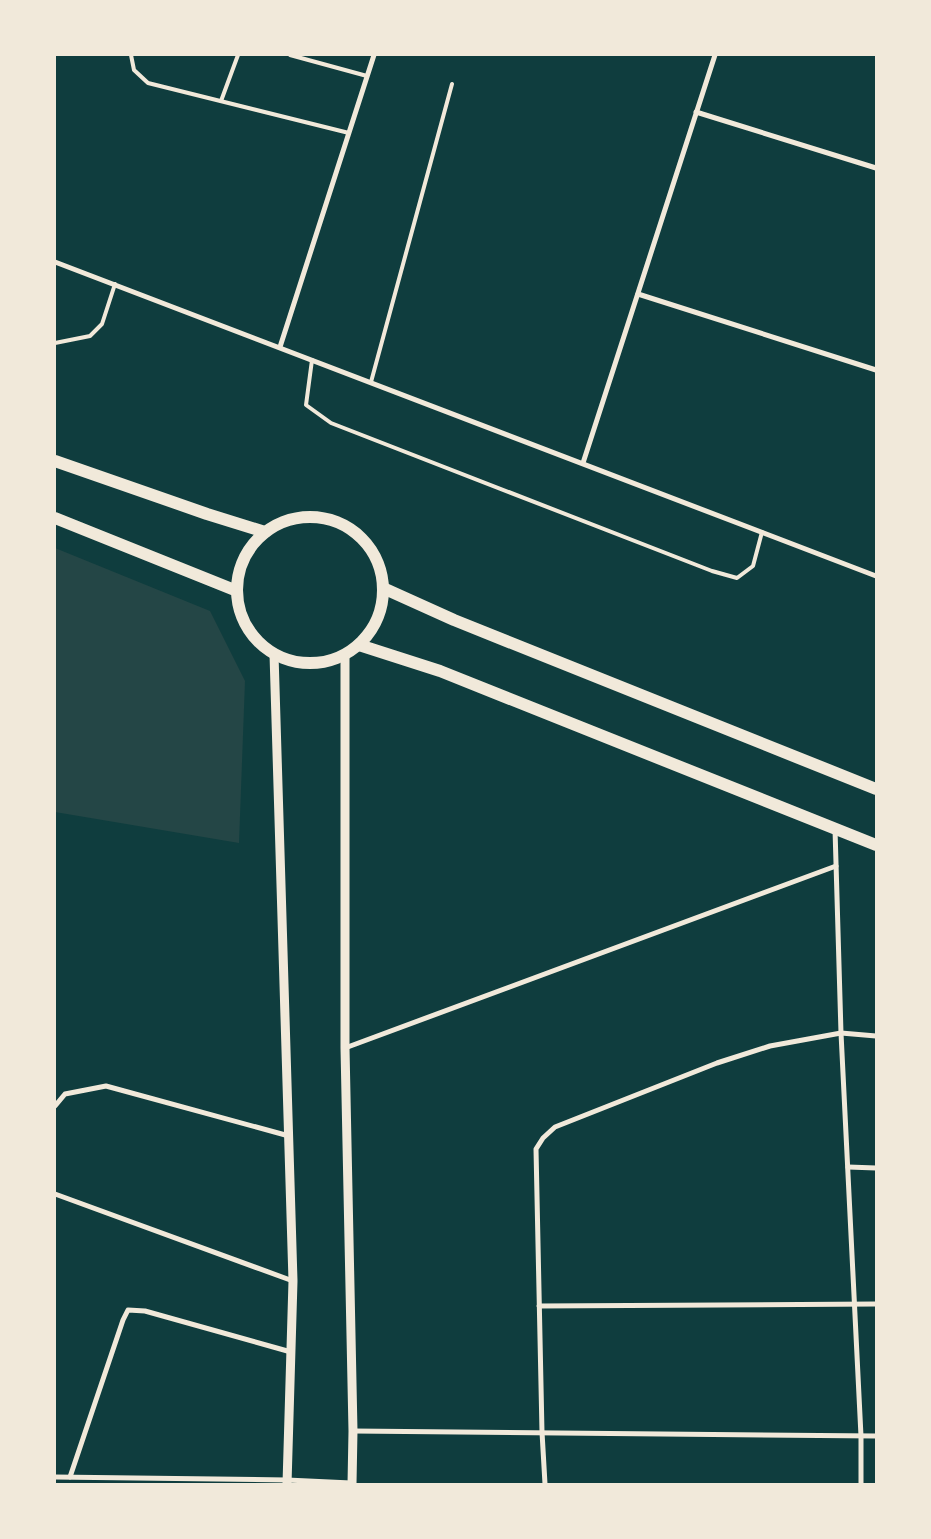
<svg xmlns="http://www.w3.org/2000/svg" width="931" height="1539" viewBox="0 0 931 1539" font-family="Inter,sans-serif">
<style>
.green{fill:#244646}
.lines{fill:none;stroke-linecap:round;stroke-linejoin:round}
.service{stroke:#f1e9da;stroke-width:4}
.minor{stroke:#f1e9da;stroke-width:5}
.tertiary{stroke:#f1e9da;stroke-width:9}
.primary{stroke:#f1e9da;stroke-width:12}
</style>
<rect width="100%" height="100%" fill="#0f3d3e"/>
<!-- green -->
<polygon class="green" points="55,548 210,611 245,681 239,843 55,812"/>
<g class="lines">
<!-- service -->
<g class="service">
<polyline points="131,55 134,70 148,83 349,133"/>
<polyline points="290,55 367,76"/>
<polyline points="221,101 238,55"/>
<polyline points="55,343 90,336 102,324 115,284"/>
<polyline points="312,360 306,405 331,423 712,571 737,578 753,566 762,532"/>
<polyline points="371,382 452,84"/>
</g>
<!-- minor -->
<g class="minor">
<polyline points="696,112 876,168"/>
<polyline points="55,262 876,576"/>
<polyline points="638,294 876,370"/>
<polyline points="280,347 374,55"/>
<polyline points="583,463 715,55"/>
<polyline points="835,829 841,1033 861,1436 861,1484"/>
<polyline points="345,1048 836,866"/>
<polyline points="55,1106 65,1094 106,1086 289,1136"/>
<polyline points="848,1167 876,1168"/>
<polyline points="55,1194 293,1281"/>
<polyline points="539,1306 876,1304"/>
<polyline points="353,1431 876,1436"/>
<polyline points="55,1477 287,1480 351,1483"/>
<polyline points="70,1477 123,1320 128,1310 145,1311 291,1352"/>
<polyline points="545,1484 542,1432 536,1149 543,1138 555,1127 717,1063 770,1046 841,1033 876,1036"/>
</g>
<!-- tertiary -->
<g class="tertiary">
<polyline points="274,654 293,1281 287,1484"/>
<polyline points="345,654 345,1048 353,1431 352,1484"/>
</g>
<!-- primary -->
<g class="primary">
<polyline points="55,461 207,514 265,532"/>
<circle cx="310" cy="590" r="73"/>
<polyline points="55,518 237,591"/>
<polyline points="383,588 454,620 876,789"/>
<polyline points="359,645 440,671 876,845"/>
</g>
</g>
<!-- border -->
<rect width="931" height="1539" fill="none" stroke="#f1e9da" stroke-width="112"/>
</svg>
